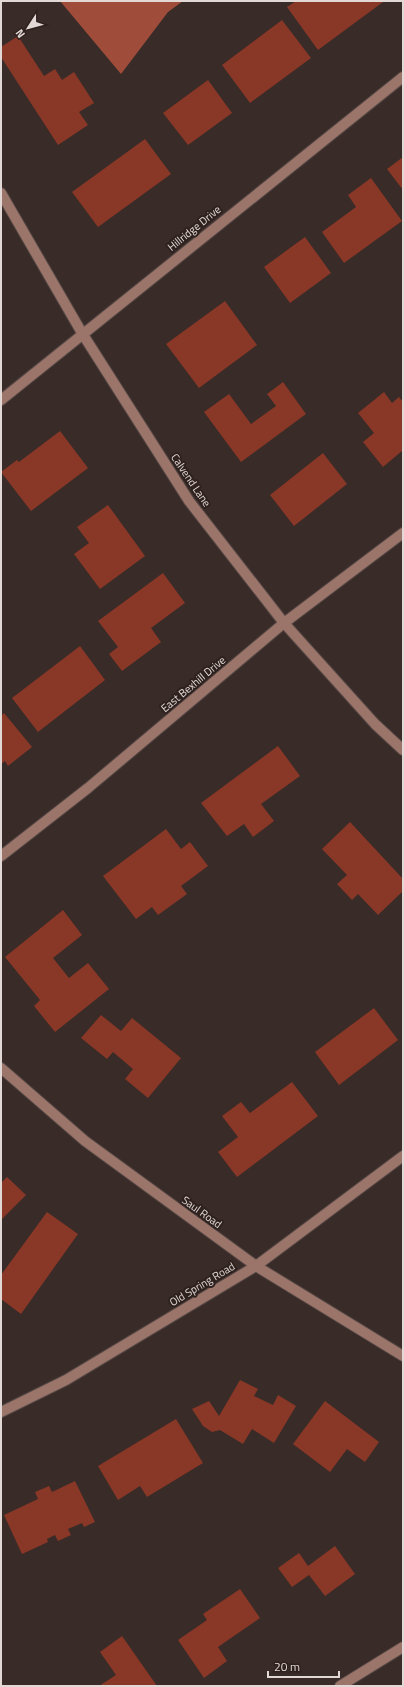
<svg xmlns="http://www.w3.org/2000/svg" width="404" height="1687" viewBox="0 0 404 1687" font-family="'Titillium Web',sans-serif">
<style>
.forest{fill:#a04c3a}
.building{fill:#893726}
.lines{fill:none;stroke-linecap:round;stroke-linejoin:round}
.minor-casing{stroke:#544744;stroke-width:12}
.minor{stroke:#9b746a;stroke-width:10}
.labels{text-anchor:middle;stroke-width:4;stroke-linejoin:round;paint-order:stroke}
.street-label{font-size:11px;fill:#e2d9d7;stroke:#2e211e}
</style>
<rect width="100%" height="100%" fill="#392b28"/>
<!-- forest -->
<polygon class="forest" points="60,1 183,1 168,12 121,74"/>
<!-- building -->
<g class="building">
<polygon points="296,1 382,1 383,2 318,50 287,7"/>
<polygon points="282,20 311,58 250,103 222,65"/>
<polygon points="18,36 44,76 55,69 62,80 74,72 94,103 79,112 88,125 58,145 1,57 1,47"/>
<polygon points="208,80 232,113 188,145 163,113"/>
<polygon points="145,139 171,174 98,227 72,192"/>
<polygon points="403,157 403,190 387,169"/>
<polygon points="371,178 402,221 344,263 322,232 356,207 348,195"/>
<polygon points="305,237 331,273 290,303 264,267"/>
<polygon points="225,301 257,345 199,388 166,344"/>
<polygon points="283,382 306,414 241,462 204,412 229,394 251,424 276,406 267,394"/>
<polygon points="384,392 392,403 399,397 403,402 403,450 383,467 363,442 374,433 358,413"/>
<polygon points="60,431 88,468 31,511 1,472 17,460 19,462"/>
<polygon points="323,453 347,484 294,526 270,495"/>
<polygon points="108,505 145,556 100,589 74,554 89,543 77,527"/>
<polygon points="163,573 185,603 151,628 161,642 122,671 109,654 118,647 98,621"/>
<polygon points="80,646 105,680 38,732 12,698"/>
<polygon points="4,713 32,747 8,766 5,761 1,764 1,716"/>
<polygon points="278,746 300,776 261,804 274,821 253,837 244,824 227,836 201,803"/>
<polygon points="350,822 403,879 403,891 378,915 358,894 352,900 337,884 347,875 322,849"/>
<polygon points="166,829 181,849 190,842 208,866 181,886 187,894 158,915 152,907 136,919 103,876"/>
<polygon points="63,910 82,935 53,958 69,978 88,963 109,989 55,1032 34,1006 40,1000 5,957"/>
<polygon points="374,1008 398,1040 339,1085 315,1052"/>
<polygon points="101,1015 121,1031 132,1018 181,1058 148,1098 125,1079 133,1069 113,1052 107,1059 81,1038"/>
<polygon points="292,1082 318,1116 237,1177 218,1152 238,1137 222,1116 241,1102 250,1113"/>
<polygon points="7,1177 26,1195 1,1220 1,1183"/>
<polygon points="47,1212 78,1234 21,1314 1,1299 1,1275"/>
<polygon points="240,1380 258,1389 254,1396 273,1405 278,1395 296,1406 274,1443 252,1429 243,1444 220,1430 212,1432 203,1426 192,1409 209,1401 219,1416"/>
<polygon points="325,1401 379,1442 365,1462 347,1449 330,1472 293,1444"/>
<polygon points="176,1419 203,1463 147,1497 140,1486 118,1500 98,1466"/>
<polygon points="75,1481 95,1522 84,1527 82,1523 68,1529 71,1535 58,1541 55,1535 47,1539 48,1542 22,1554 4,1515 38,1499 35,1492 49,1486 52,1492"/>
<polygon points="335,1546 355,1574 325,1596 309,1575 292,1587 278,1568 299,1553 308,1566"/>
<polygon points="240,1589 260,1618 218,1647 227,1661 204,1678 178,1640 207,1620 203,1614"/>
<polygon points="122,1636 157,1686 99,1686 116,1675 100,1652"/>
</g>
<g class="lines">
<!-- minor casing -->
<g class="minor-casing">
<g id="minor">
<polyline points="1,193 82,333 189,501 284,623 375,724 403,750"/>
<polyline points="1,400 403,77"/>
<polyline points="1,856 88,788 284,623 403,533"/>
<polyline points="1,1068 85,1141 256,1266 403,1356"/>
<polyline points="1,1412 66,1380 256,1266 403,1156"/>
<polyline points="340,1686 403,1647"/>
</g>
</g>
<!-- minor -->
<use href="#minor" class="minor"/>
</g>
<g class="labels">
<!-- street labels -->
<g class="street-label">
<text transform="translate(194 228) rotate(-39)" y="4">Hillridge Drive</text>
<text transform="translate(191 480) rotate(56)" y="4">Calvend Lane</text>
<text transform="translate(193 684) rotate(-40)" y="4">East Bexhill Drive</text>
<text transform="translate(202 1212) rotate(36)" y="4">Saul Road</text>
<text transform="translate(202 1284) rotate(-31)" y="4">Old Spring Road</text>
</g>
</g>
<!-- border -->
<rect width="404" height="1687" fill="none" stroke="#e2d9d7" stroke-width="4"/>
<!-- north arrow -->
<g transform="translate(28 28) rotate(234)" stroke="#2e211e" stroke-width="3" paint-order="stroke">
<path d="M0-3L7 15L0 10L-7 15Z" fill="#e2d9d7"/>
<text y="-6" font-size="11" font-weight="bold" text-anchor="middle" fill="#e2d9d7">N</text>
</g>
<!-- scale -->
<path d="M268 1671v6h71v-6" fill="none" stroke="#e2d9d7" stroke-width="2"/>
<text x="274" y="1671" font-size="12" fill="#e2d9d7" stroke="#2e211e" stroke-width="3" paint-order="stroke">20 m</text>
</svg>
